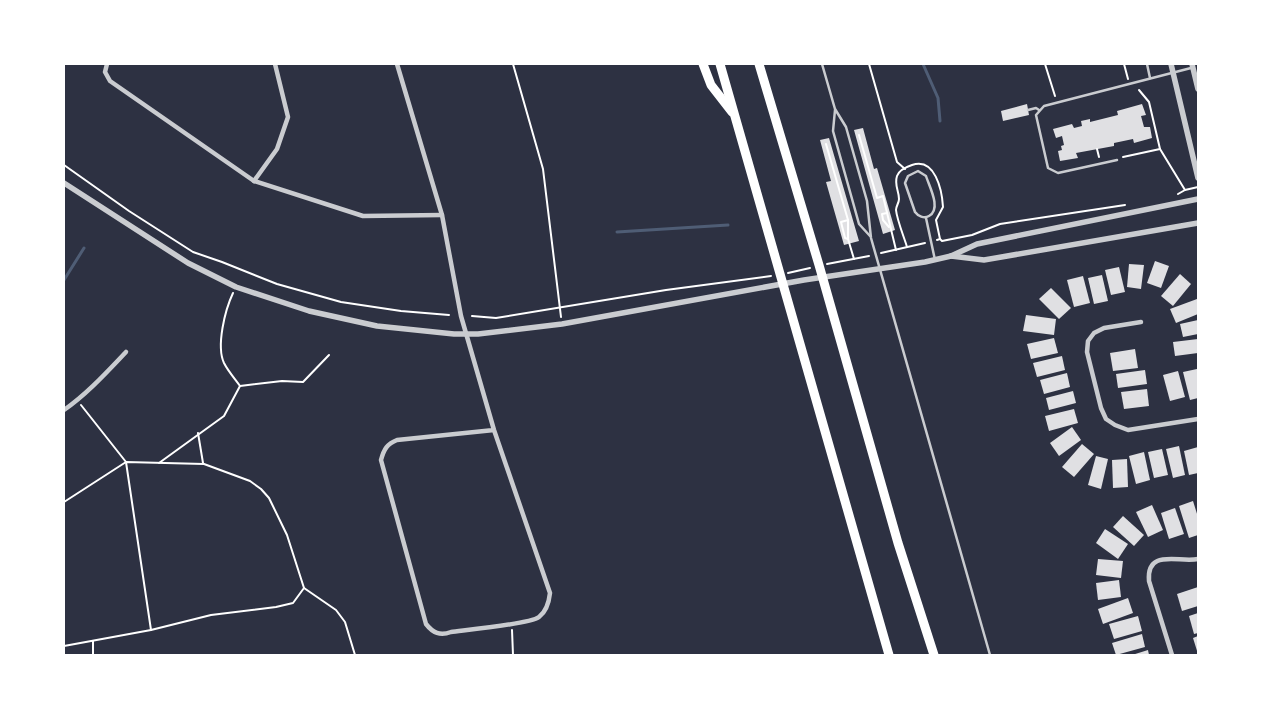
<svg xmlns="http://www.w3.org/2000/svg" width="1262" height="719" viewBox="0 0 1262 719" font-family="'Nunito Sans',sans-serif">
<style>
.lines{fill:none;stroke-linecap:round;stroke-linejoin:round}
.stream{stroke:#4f5d75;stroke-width:3}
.building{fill:#e0e0e3}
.path{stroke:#fff;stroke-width:2}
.service{stroke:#caccd0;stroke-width:2.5}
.minor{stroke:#caccd0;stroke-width:4.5}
.tertiary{stroke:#caccd0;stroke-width:5.5}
.motorway{stroke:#fff;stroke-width:9}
</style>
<rect width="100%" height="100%" fill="#2d3142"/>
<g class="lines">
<!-- stream -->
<g class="stream">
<polyline points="923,64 938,98 940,121"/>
<polyline points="617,232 728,225"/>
<polyline points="64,280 84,248"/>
</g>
</g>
<!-- building -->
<g class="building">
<polygon points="1027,104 1029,115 1003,121 1001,111"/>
<polygon points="1142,104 1146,115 1141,116 1144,127 1150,127 1152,138 1134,143 1133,139 1114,143 1114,146 1076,153 1078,158 1060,161 1058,151 1062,150 1061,146 1064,145 1062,136 1056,138 1053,129 1072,124 1074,128 1082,126 1081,121 1090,119 1090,122 1118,115 1117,111"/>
<polygon points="863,128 874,169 877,168 895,230 883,234 854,130"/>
<polygon points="829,138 859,241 844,245 826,182 831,181 820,140"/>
<polygon points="1155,261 1169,266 1161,288 1147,283"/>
<polygon points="1129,264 1144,265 1141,289 1127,287"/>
<polygon points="1119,267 1125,292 1111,295 1105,270"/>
<polygon points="1180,274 1191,284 1173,306 1161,296"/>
<polygon points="1102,275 1108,301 1094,304 1088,278"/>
<polygon points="1083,276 1090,303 1074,307 1067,280"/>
<polygon points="1051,288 1071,308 1059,319 1039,299"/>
<polygon points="1197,299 1198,314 1176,323 1170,309"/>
<polygon points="1026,315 1056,319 1054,335 1023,331"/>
<polygon points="1198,320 1198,334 1183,337 1180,324"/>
<polygon points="1054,338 1058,353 1031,359 1027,344"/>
<polygon points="1198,339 1198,353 1175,356 1173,342"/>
<polygon points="1135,349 1138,368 1113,371 1110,353"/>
<polygon points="1062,356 1065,370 1037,377 1033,363"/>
<polygon points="1197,369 1198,398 1190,400 1183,372"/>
<polygon points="1145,370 1147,384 1118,388 1116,374"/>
<polygon points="1178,371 1185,397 1170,401 1163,375"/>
<polygon points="1067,373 1070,387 1044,394 1040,380"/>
<polygon points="1147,389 1149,406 1124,409 1121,392"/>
<polygon points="1073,391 1076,403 1049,410 1046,398"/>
<polygon points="1074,409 1078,423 1049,431 1045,416"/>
<polygon points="1072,427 1081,440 1059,456 1050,443"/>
<polygon points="1082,444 1094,454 1074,477 1062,467"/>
<polygon points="1179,446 1185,475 1173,478 1166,449"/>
<polygon points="1198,447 1198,473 1189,475 1184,451"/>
<polygon points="1162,449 1168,475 1154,478 1148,452"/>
<polygon points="1144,452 1150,480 1136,484 1129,456"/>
<polygon points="1096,456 1108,459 1101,489 1088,485"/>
<polygon points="1127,459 1128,487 1113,488 1112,460"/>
<polygon points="1193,501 1198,517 1198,535 1189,538 1179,506"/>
<polygon points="1152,505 1163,530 1148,537 1136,512"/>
<polygon points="1175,508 1184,534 1169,539 1161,513"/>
<polygon points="1123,516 1144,535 1134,546 1113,527"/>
<polygon points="1105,529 1128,544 1118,559 1096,543"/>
<polygon points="1098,559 1123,561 1121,578 1096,575"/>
<polygon points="1119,580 1121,597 1098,600 1096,583"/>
<polygon points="1198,587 1198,606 1182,611 1177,594"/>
<polygon points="1128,598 1133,613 1103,624 1098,609"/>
<polygon points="1198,613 1198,633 1194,634 1189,616"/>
<polygon points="1138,616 1142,631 1114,639 1109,624"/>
<polygon points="1142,634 1145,647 1116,655 1112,643"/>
<polygon points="1198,636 1198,654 1193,638"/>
<polygon points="1148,650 1149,655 1132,655"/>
</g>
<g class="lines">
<!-- path -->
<g class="path">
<polyline points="513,64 543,169 561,317"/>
<polyline points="869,64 897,162 905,169"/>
<polyline points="1045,64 1055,96"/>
<polyline points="1124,64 1128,79"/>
<polyline points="1139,90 1149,102 1160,149 1185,190"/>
<polyline points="859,135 877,198 883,196 896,250"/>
<polyline points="826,144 848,220 841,222 845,238 848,239"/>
<polyline points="1097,149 1099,157"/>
<polyline points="1123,157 1160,149"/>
<polyline points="64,165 129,211 193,252 222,262 277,284 341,302 401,311 449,315"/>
<polyline points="1178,194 1185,190 1198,187"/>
<polyline points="887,213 882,214 883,220 889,227"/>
<polyline points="848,220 848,239 854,259"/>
<polyline points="937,240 940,239 942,241 972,235 1000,224 1125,205"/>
<path d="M907 247C904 237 897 220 896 210 896 206 899 203 899 199 899 191 894 185 897 176 899 170 906 167 912 165 935 157 942 190 943 207L936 220 940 239"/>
<polyline points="881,253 925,243"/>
<polyline points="827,264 869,256"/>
<polyline points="788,273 810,268"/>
<path d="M233 293C225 310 216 346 224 363 228 371 235 379 240 386"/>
<polyline points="472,316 496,318 666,290 771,276"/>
<polyline points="240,386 282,381 303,382 329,355"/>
<polyline points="81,405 126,462 151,630"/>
<polyline points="198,433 203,463"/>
<polyline points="159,463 224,416 240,386"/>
<polyline points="64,502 126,462 204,464 250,481 261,489 269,498 287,535 304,588 336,610 345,622 355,655"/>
<polyline points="512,630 513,655"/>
<polyline points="93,641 93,655"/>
<polyline points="64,646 151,630 211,615 276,607 293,603 304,588"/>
</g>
<!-- service -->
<g class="service">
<polyline points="822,64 835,109 846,127 867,201 871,238 990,655"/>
<polyline points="1147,64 1150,78"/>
<polyline points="835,110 833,131 854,206 859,224 870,236"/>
<polyline points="1028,110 1036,108 1039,110"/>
<polyline points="1117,160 1058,173 1048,168 1036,115 1044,106 1191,68"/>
<path d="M918 171 926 176C929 186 942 209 929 216 924 219 918 216 915 212L905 183 908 176Z"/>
<polyline points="926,218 935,260"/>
</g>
<!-- minor -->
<g class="minor">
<polyline points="107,64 105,72 110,81 254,181 363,216 442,215"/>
<path d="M397 64 442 215 461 316 494 430 550 593C549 602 547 611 539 617 530 624 466 630 451 632 440 636 433 633 426 624L381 460C384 449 387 444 397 440L494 430"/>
<polyline points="254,181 277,149 288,117 275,64"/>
<polyline points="1141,322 1104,328 1094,333 1088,341 1087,352 1101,408 1106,419 1115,425 1128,430 1198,419"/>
<path d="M64 410C87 394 106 373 126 352"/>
<path d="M1172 655 1149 581C1146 548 1179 563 1198 559"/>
</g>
<!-- tertiary -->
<g class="tertiary">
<polyline points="1171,64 1198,178"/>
<polyline points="1192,64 1198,89"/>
<polyline points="64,183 188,263 236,287 309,311 377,326 454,334 478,334 562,324 804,280 925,262 951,256 977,244 1198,199"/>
<polyline points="951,256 984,260 1198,223"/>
</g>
<!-- motorway -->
<g class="motorway">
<polyline points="703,64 711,85 732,112"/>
<polyline points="720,64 889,655"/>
<polyline points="759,64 819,265 898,543 934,655"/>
</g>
</g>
<!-- border -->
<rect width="1262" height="719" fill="none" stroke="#ffffff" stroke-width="130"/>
</svg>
